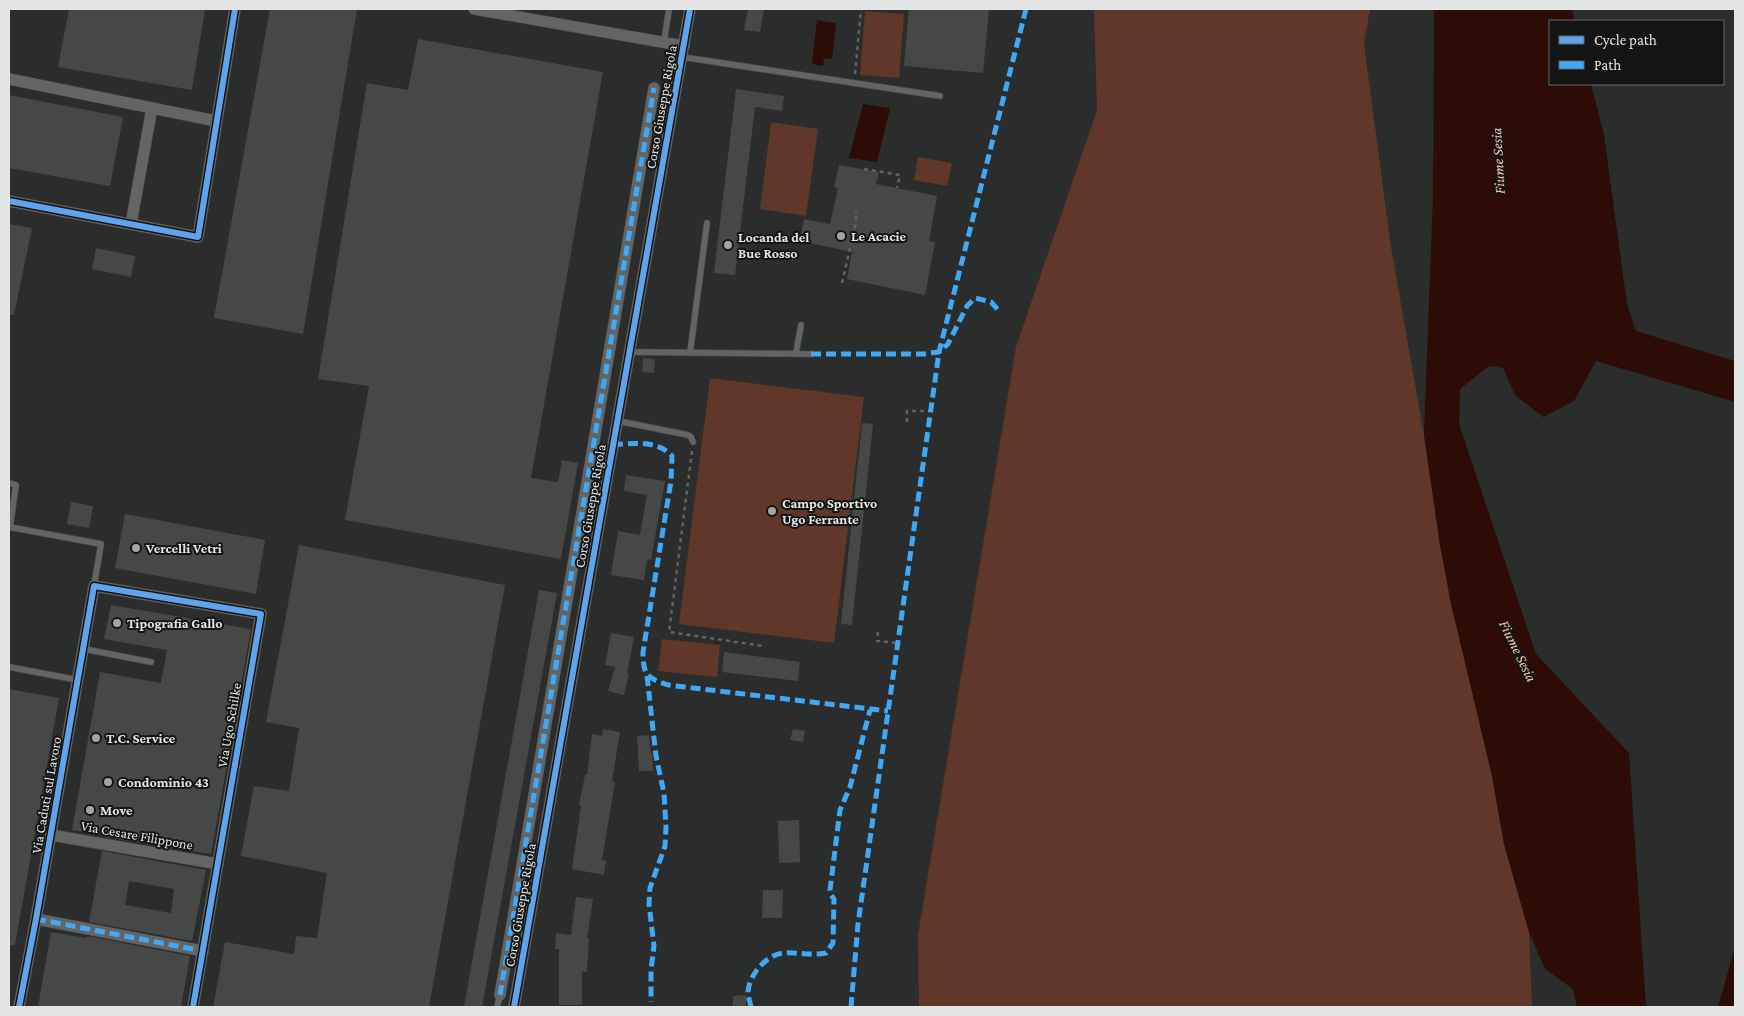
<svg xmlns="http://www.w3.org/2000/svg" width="1744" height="1016" viewBox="0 0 1744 1016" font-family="'Crimson Pro',serif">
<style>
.green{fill:#603728}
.water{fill:#2c0c04}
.building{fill:#464846;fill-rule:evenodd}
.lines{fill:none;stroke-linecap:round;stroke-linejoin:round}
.lane-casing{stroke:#494b4a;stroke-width:7}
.street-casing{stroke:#494b4a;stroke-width:12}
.path{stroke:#626462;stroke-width:2.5;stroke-dasharray:4 4;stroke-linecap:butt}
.lane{stroke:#636564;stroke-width:5.5}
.street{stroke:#636564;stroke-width:11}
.quiet{stroke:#3fa9f5;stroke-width:5;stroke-dasharray:10 5;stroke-linecap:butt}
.cycleway-casing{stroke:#131514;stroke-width:9}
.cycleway{stroke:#60a3ed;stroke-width:6}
.poi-dot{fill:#a2a5a3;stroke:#131514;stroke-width:2}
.labels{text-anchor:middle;stroke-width:4;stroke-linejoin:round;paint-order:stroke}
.street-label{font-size:14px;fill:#e3e6e4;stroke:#131514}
.poi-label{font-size:14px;font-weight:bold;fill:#e3e6e4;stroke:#131514;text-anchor:start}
.water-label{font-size:15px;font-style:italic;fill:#f6c3af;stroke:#131514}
</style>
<rect width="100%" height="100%" fill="#2a2d2b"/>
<!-- green -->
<g class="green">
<polygon points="1094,9 1370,9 1364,44 1391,247 1424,435 1440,545 1492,776 1504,844 1529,932 1532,1007 919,1007 918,935 1016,347 1097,110"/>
<polygon points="865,11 904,14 899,78 860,75"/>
<polygon points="771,122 818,129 806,216 760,209"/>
<polygon points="918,157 952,163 947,186 914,180"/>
<polygon points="710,378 864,397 834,643 679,624"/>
<polygon points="662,639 720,645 717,677 658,671"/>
</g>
<!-- water -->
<g class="water">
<polygon points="1434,9 1572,9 1575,21 1550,21 1550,84 1591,84 1604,135 1627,304 1636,331 1735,361 1735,402 1596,361 1574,401 1543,417 1515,395 1503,368 1489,366 1460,389 1459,424 1536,654 1629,753 1646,1007 1577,1007 1573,989 1545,969 1529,932 1504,844 1492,776 1451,604 1440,545 1424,435 1433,196"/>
<polygon points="817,20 836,23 832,59 824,58 823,66 812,64"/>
<polygon points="863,104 890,108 877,162 849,158"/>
<polygon points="1735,947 1735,1007 1718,1007"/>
</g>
<!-- building -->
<g class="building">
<polygon points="69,9 205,9 192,90 58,67"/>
<polygon points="270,9 357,9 303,334 214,318"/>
<polygon points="748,9 764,9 760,32 744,30"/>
<polygon points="909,9 989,9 983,73 904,66"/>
<polygon points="418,39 603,72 531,478 558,482 562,460 578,463 561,559 345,520 369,386 318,379 367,83 408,90"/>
<polygon points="736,89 784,96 782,111 755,107 735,275 714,273"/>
<polygon points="9,95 123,117 110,186 9,168"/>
<polygon points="839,165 879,172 876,184 937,196 929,241 935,242 925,295 847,279 852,252 800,241 804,219 830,224 838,188 834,187"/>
<polygon points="9,224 32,228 14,315 9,315"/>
<polygon points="96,248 135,256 131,277 92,269"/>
<polygon points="643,358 655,359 654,373 642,372"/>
<polygon points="862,423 873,424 852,625 841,624"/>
<polygon points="626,475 665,481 651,560 647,559 644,580 611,575 618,531 640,535 647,495 624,491"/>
<polygon points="71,502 93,506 89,528 67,524"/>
<polygon points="125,514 265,540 256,594 115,568"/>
<polygon points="299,545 505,585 429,1007 213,1007 225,942 294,954 296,936 317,938 327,873 241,856 254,786 289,791 299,728 266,722"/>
<polygon points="539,590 557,593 482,1007 464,1007"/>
<polygon points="111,605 251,629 211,854 104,837 105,835 72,830 100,672 161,683 167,650 104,639"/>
<polygon points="611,633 634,637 627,673 629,673 624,695 608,691 615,667 605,665"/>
<polygon points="724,652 800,662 798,681 722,672"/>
<polygon points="9,689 59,698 15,945 9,945"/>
<polygon points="603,729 620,732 612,781 615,782 602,860 606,861 604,875 572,869 581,806 579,805 585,775 587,775 592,734 602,736"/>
<polygon points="793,729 805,731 803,742 790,740"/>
<polygon points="649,735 651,753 652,753 653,771 639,771 637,736"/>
<polygon points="799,820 800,862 779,863 778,821"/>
<path d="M102 851 206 870 192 941 89 922ZM129 881 174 889 171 913 125 905Z"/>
<polygon points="763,890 783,890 782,918 762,918"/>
<polygon points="576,897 593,899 587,938 589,938 587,972 582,971 582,1005 559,1005 559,949 555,949 556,933 571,935"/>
<polygon points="51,932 86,938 87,936 190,956 181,1007 38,1007"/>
<polygon points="746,995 746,1007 733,1007 733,996"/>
</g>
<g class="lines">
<!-- lane casing -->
<g class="lane-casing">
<g id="lane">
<polyline points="664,42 669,9"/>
<polyline points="682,57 940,96"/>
<polyline points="630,352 811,354"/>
<polyline points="690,353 707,223"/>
<polyline points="796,353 801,325"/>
<polyline points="618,421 688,435 691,437 693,442"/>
<polyline points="9,483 16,485 10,527"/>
<polyline points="9,527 101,544 94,586"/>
<polyline points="84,649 151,662"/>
<polyline points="9,667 78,680"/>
<polyline points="497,1007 500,995"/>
</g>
</g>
<!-- street casing -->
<g class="street-casing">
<g id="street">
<polyline points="474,9 684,46"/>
<polyline points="9,79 216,121"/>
<polyline points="9,201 198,237 235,9"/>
<polyline points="131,224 152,108"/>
<polyline points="51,835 218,864"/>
<polyline points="36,919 203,951"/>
<polyline points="500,995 654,88"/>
<polyline points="19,1007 36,919 94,586 261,614 193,1007"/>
<polyline points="514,1007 690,9"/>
</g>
</g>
<!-- path -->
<g class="path">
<polyline points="855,74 861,9"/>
<polyline points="864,169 900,175 897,188"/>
<polyline points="842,283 856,222 856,211"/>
<polyline points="907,422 907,411 930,411"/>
<polyline points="692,451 669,632 763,646"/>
<polyline points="878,632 877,641 897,643"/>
</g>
<!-- lane -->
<use href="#lane" class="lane"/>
<!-- street -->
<use href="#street" class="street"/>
<!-- quiet -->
<g class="quiet">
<polyline points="811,354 924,354 939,352 948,344 967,306 975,298 991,302 1000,312"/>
<path d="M613 445C633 443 658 440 672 456L671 481 643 652C643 675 647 678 668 685L888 711"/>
<polyline points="647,676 656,756 664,793 666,827 665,846 650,888 649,904 654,946 651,970 651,1002"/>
<polyline points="36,919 203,951"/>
<polyline points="500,995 654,88"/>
<path d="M751 1007C750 1002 748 997 748 992 749 975 766 955 783 953 798 952 811 956 826 953L833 943 834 899 831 895 830 890 840 810 850 787 870 710"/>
<polyline points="851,1007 858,924 939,352 1026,9"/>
</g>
<!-- cycleway casing -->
<g class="cycleway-casing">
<g id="cycleway">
<polyline points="9,201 198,237 235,9"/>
<polyline points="19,1007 36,919 94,586 261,614 193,1007"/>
<polyline points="514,1007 690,9"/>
</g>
</g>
<!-- cycleway -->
<use href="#cycleway" class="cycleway"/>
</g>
<!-- markers -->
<g class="poi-dot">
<circle cx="841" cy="236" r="5"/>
<circle cx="728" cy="245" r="5"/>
<circle cx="772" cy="511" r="5"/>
<circle cx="136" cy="548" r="5"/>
<circle cx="117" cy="623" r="5"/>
<circle cx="96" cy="738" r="5"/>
<circle cx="108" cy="782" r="5"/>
<circle cx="90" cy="810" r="5"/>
</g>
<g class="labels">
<!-- street labels -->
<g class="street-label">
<text transform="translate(661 107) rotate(-80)" y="5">Corso Giuseppe Rigola</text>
<text transform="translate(590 506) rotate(-80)" y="5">Corso Giuseppe Rigola</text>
<text transform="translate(229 725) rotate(-80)" y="5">Via Ugo Schilke</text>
<text transform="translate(46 795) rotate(-80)" y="5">Via Caduti sul Lavoro</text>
<text transform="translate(137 835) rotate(10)" y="5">Via Cesare Filippone</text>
<text transform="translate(520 905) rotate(-80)" y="5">Corso Giuseppe Rigola</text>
</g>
<!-- poi labels -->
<g class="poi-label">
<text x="851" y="241">Le Acacie</text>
<text x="738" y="242">Locanda del<tspan x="738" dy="16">Bue Rosso</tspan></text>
<text x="782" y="508">Campo Sportivo<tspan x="782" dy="16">Ugo Ferrante</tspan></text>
<text x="146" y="553">Vercelli Vetri</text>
<text x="127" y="628">Tipografia Gallo</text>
<text x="106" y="743">T.C. Service</text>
<text x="118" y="787">Condominio 43</text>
<text x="100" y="815">Move</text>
</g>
<!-- water labels -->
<g class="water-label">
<text transform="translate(1498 161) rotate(-93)" y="5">Fiume Sesia</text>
<text transform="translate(1518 651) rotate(64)" y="5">Fiume Sesia</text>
</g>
</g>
<!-- border -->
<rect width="1744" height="1016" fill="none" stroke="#e3e6e4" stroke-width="20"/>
<!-- legend -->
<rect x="1549" y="20" width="175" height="65" fill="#131514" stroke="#666967"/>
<rect x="1559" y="36" width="25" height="8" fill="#60a3ed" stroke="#666967"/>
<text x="1594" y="45" font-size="15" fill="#e3e6e4">Cycle path</text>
<rect x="1559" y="61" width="25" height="8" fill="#3fa9f5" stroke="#666967"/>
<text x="1594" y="70" font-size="15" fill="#e3e6e4">Path</text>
</svg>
